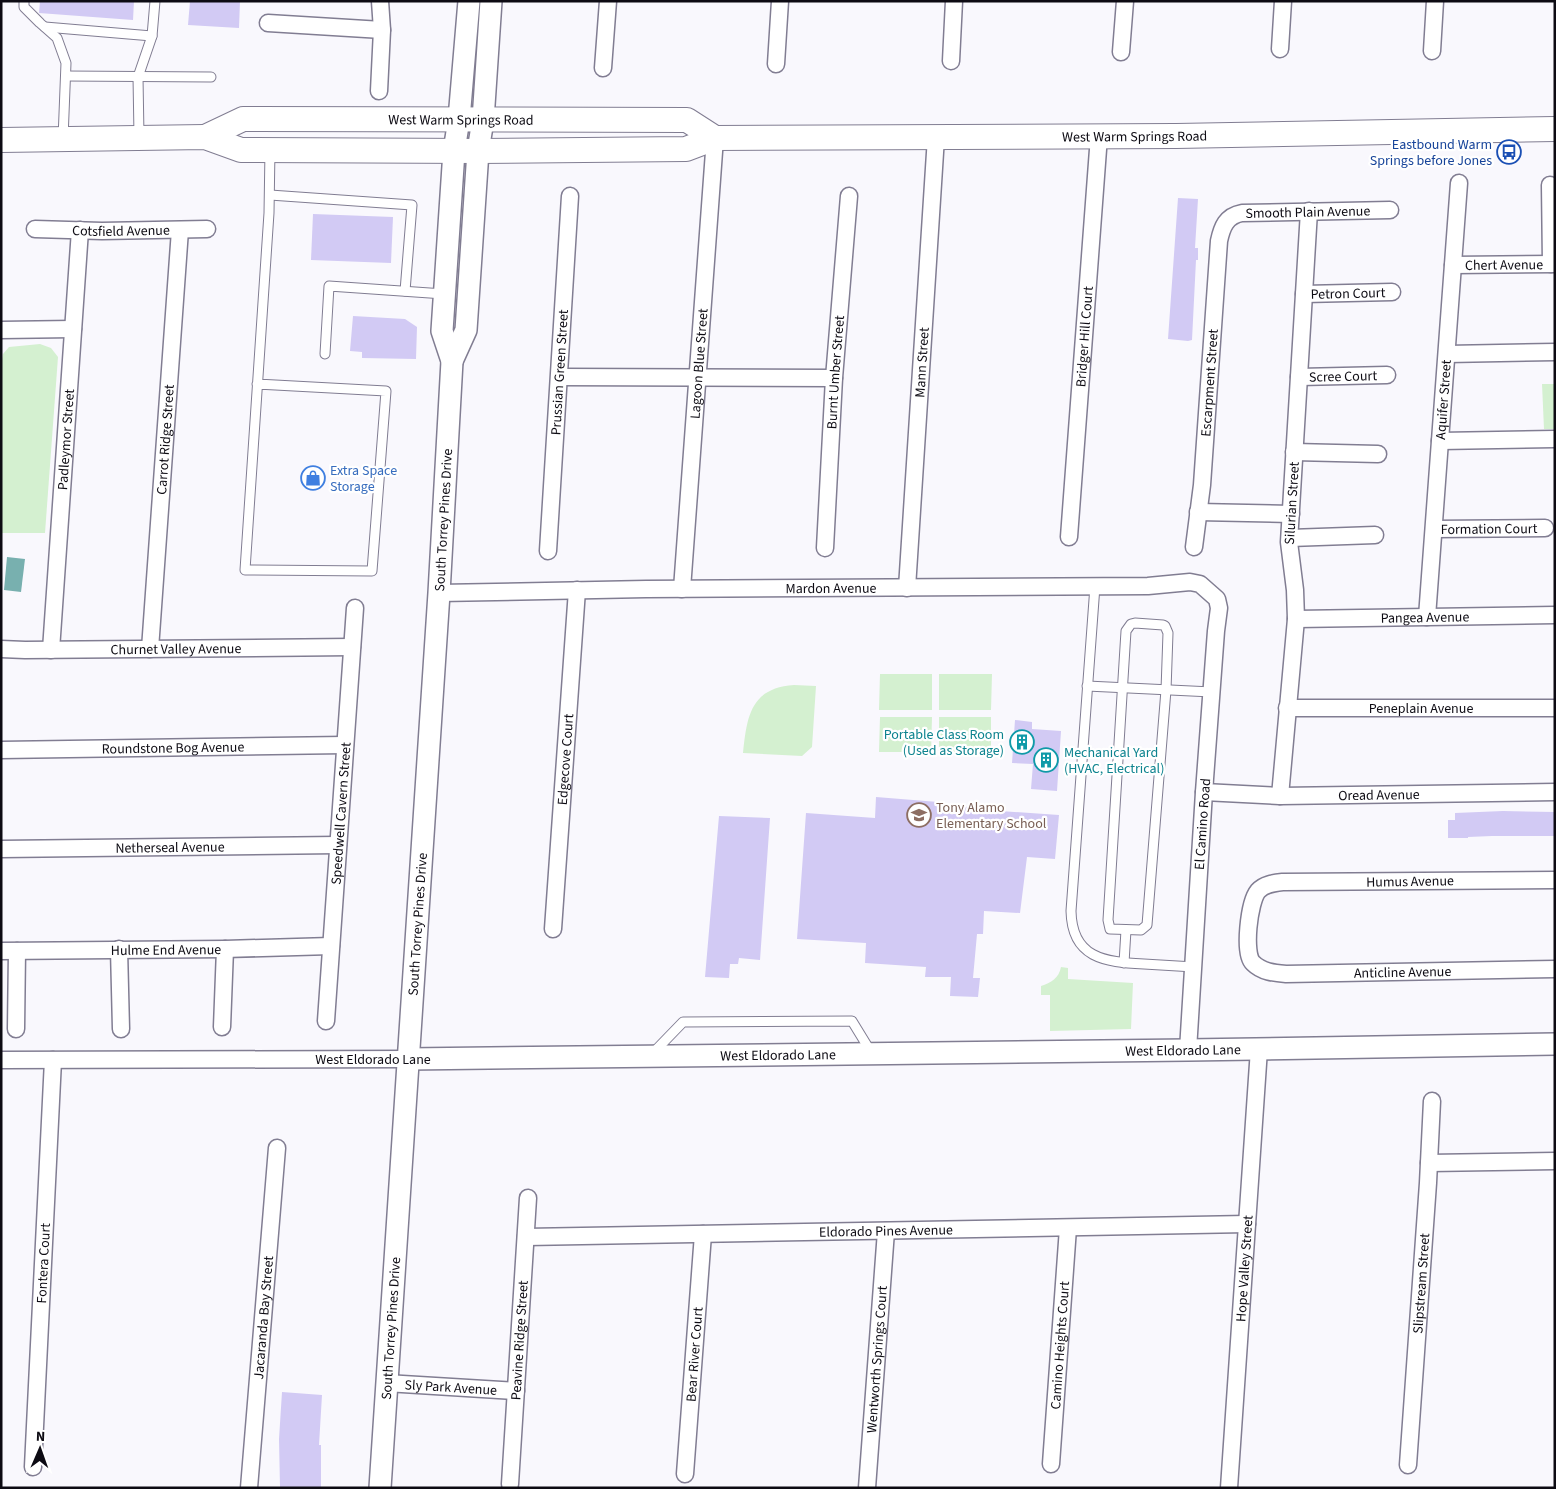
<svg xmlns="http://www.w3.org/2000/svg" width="1556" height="1489" viewBox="0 0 1556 1489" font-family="'Source Sans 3',sans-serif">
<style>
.green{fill:#d4f0d0}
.water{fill:#78b0af}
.building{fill:#d2caf4}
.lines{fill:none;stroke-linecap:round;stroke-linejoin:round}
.service-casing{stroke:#817d92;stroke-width:11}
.minor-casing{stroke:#817d92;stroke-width:19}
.tertiary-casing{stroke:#817d92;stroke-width:24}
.secondary-casing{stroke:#817d92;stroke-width:26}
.service{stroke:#fff;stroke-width:9}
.minor{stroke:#fff;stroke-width:16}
.tertiary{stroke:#fff;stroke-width:21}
.secondary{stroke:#fff;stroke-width:24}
.labels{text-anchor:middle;stroke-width:4.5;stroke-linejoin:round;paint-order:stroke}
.street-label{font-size:14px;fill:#0d0b13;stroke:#fff}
.transit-label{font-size:14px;fill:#164399;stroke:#fff;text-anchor:end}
.shop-label{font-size:14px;fill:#366cbe;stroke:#fff;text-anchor:start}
.culture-label{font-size:14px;fill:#0d838f;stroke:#fff;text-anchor:end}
.education-label{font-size:14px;fill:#785e54;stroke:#fff;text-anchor:start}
</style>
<rect width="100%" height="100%" fill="#f9f8fd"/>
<!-- green -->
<g class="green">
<polygon points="40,344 51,348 58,357 45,533 1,533 1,365 3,354 9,347"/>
<polygon points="1542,384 1555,384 1555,429 1544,429"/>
<polygon points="880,674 932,674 932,710 879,710"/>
<polygon points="939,674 992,674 991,710 939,710"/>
<path d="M794 685 816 686 812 747 802 756 743 753C747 717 750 688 794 685Z"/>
<polygon points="880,717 932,717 931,752 879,752"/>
<rect x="939" y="717" width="52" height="35"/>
<path d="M1061 967 1068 968V979L1133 983 1131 1029 1050 1031V995H1041V986C1051 983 1059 978 1061 967Z"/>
</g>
<!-- water -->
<polygon class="water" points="7,557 25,559 21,592 4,590"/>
<!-- building -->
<g class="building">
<polygon points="40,1 134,1 133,20 39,13"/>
<polygon points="190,1 240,1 239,28 188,25"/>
<polygon points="1178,198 1198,199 1195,248 1198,248 1198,260 1196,260 1192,340 1188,341 1168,339"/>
<polygon points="313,214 393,217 391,263 311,260"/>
<polygon points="353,316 405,319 417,327 416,359 362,358 362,352 350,351"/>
<polygon points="1015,720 1032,722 1032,729 1061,731 1057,791 1031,789 1033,764 1012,763"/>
<polygon points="876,797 938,802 938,805 985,808 985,810 1059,815 1055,859 1027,857 1020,913 984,911 983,934 977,934 973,978 980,978 978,997 950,996 951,977 925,977 926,967 865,963 866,943 797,939 806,813 875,818"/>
<polygon points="1503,811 1555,812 1555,836 1492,836 1468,837 1468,838 1448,838 1448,820 1455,820 1455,813"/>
<polygon points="719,816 770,818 760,960 739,958 738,964 730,964 729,978 705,977"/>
<polygon points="282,1392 322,1395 319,1445 321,1445 321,1487 280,1487 279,1439"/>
</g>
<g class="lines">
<!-- service casing -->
<g class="service-casing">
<g id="service">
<polyline points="24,1 24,7 40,23 57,38 66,63 63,139"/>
<polyline points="45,27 152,36"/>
<polyline points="66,76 211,77"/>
<polyline points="139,136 138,77 152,36 155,1"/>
<polyline points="270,195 412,205 405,291"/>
<polyline points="325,354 329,286 444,294"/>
<polyline points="257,384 386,391 372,571 245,570 269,213 270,150"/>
<path d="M1095 586 1071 911C1072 958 1104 962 1144 964 1160 965 1177 966 1194 967"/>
<polygon points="1135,623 1163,625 1165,626 1168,633 1166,690 1147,925 1141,930 1110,929 1108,920 1126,631 1131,624"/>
<polyline points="1087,686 1212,692"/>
<polyline points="1124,963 1126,930"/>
<polyline points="652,1054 683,1022 852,1021 871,1052"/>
</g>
</g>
<!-- minor casing -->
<g class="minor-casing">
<g id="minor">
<polyline points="268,23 382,30"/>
<polyline points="1280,49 1283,1"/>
<polyline points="1432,51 1435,1"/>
<polyline points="1121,52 1125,1"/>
<polyline points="951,61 954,1"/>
<polyline points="776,64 780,1"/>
<polyline points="603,68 608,1"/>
<polyline points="379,91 382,30 380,1"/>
<polyline points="1550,185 1551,264"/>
<path id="s1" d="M35 229 102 231 207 229"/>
<path id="s2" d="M1453 265 1555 264"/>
<path id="s3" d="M1304 294 1392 292"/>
<polyline points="1,330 73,329"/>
<polyline points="1447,354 1555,352"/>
<polyline points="560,377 834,378"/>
<path id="s4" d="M1299 377 1387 375"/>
<polyline points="1440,441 1554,439"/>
<polyline points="1294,452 1378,454"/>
<polyline points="1198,512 1291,514"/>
<path id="s5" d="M1434 529 1545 528"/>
<path id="s6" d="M1069 537 1099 136"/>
<polyline points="1290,538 1375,535"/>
<path id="s7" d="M1194 547 1202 485 1219 241C1222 227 1226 216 1242 213L1390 210"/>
<path id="s8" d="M825 548 834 378 849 196"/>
<path id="s9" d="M548 551 570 196"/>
<path id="s10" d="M907 588 936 137"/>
<path id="s11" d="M682 589 715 138"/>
<path id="s12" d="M439 593 646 589 1148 586 1190 582 1200 584 1217 599 1219 608 1216 631 1204 792 1188 1050"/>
<path id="s13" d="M1427 617 1459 183"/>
<path id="s14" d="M1296 619 1555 615"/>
<path id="s15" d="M1 649 25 650 352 647"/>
<path id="s16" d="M150 649 180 230"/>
<path id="s17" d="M51 650 80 230"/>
<path id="s18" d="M1287 708H1555"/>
<path id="s19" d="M1 750 345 745"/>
<path id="s20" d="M1204 792 1280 796 1555 792"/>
<path id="s21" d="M1280 796 1296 619 1295 590 1289 542 1309 211"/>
<path id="s22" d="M1 849 338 845"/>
<path id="s23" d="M1555 880 1283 882C1274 883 1264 884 1258 891 1249 902 1243 954 1253 963 1262 972 1274 973 1286 974L1555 969"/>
<path id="s24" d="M553 929 577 590"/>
<polyline points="119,949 121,1029"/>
<path id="s25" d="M1 951 225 949 331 946"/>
<path id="s26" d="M326 1021 355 608"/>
<polyline points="222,1027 225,949"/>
<polyline points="16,1029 17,951"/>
<polyline points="1,1060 408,1059"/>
<polyline points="1429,1163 1555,1161"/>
<path id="s27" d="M526 1237 1247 1224"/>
<path id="s28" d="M386 1383 516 1391"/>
<path id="s29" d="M1051 1464 1068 1228"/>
<path id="s30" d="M1408 1465 1428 1183 1432 1101"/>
<path id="s31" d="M33 1467 53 1060"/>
<path id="s32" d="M685 1474 703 1234"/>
<path id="s33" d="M510 1484 528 1198"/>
<path id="s34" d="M249 1488 277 1148"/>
<path id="s35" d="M867 1488 886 1231"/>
<path id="s36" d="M1229 1488 1259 1049"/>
</g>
</g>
<!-- tertiary casing -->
<g class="tertiary-casing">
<g id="tertiary">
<polyline points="452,361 466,330 478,151 483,120 491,1"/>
<path id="s37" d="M408 1059 1188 1050 1555 1044"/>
<path id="s38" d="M380 1488 439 593 452 361 442 331 454 151 459 119 469 1"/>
</g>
</g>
<!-- secondary casing -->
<g class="secondary-casing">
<g id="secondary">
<path id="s39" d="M205 137 243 119 687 120 715 138"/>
<path id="s40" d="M1 140 205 137 241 150 478 151 686 149 715 138 1176 136 1555 129"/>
</g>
</g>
<!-- service -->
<use href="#service" class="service"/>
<!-- minor -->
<use href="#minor" class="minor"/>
<!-- tertiary -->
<use href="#tertiary" class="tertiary"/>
<!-- secondary -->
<use href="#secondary" class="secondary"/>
</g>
<!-- icons -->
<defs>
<g id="bus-ring" transform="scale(1.25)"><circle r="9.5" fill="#fff" stroke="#1a4fb4" stroke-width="1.5"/><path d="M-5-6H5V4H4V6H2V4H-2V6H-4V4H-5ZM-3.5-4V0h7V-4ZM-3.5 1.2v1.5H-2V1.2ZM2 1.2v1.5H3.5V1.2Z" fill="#1a4fb4"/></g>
<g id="shop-ring" transform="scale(1.25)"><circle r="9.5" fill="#fff" stroke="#3f7fe0" stroke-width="1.5"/><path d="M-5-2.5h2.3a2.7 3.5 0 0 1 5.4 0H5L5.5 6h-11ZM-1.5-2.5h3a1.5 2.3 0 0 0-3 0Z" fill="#3f7fe0"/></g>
<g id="building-ring" transform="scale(1.25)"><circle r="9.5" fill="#fff" stroke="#0f9aa8" stroke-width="1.5"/><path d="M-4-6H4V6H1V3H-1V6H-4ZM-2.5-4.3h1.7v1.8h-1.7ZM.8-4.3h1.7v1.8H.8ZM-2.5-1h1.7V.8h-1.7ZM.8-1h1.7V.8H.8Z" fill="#0f9aa8"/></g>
<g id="school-ring" transform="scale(1.25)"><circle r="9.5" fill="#fff" stroke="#8d6e63" stroke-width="1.5"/><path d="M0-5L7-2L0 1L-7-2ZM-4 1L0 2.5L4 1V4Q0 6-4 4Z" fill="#8d6e63"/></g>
</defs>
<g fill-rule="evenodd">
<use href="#bus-ring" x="1509" y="152"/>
<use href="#shop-ring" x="313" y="478"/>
<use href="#building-ring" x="1022" y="742"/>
<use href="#building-ring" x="1046" y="760"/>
<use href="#school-ring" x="919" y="815"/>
</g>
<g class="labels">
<!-- street labels -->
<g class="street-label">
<text dy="5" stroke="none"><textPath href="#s39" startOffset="260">West Warm Springs Road</textPath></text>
<text dy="5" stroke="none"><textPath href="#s40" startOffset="1138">West Warm Springs Road</textPath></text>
<text dy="5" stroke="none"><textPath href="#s7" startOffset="412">Smooth Plain Avenue</textPath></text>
<text dy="5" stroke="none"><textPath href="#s1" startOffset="86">Cotsfield Avenue</textPath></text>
<text dy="5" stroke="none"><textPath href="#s2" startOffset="51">Chert Avenue</textPath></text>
<text dy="5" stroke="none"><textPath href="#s3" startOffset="44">Petron Court</textPath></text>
<text dy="5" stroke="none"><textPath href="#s6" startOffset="201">Bridger Hill Court</textPath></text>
<text dy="5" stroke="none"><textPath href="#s10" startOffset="226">Mann Street</textPath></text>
<text dy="5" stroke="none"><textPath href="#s11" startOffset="226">Lagoon Blue Street</textPath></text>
<text dy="5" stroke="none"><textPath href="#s8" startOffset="176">Burnt Umber Street</textPath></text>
<text dy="5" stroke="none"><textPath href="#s9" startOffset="179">Prussian Green Street</textPath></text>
<text dy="5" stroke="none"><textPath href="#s4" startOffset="44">Scree Court</textPath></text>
<text dy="5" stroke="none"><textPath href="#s7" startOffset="165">Escarpment Street</textPath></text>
<text dy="5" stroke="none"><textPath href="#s13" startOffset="218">Aquifer Street</textPath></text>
<text dy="5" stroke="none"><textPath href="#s16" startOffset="210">Carrot Ridge Street</textPath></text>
<text dy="5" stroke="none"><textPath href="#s17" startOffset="211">Padleymor Street</textPath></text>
<text dy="5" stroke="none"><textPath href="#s21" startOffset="294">Silurian Street</textPath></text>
<text dy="5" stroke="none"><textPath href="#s38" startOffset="970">South Torrey Pines Drive</textPath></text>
<text dy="5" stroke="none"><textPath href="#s5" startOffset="55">Formation Court</textPath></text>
<text dy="5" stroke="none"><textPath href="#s12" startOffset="392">Mardon Avenue</textPath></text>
<text dy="5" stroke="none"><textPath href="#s14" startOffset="129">Pangea Avenue</textPath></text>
<text dy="5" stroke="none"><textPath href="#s15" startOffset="175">Churnet Valley Avenue</textPath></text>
<text dy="5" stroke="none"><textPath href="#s18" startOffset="134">Peneplain Avenue</textPath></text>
<text dy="5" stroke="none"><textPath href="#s19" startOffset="172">Roundstone Bog Avenue</textPath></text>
<text dy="5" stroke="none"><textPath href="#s24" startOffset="170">Edgecove Court</textPath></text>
<text dy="5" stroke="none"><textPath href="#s20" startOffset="175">Oread Avenue</textPath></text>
<text dy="5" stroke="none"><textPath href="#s26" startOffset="208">Speedwell Cavern Street</textPath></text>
<text transform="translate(1202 824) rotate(-86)" y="5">El Camino Road</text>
<text dy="5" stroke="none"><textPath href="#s22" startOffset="169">Netherseal Avenue</textPath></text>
<text transform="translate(1410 881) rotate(-1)" y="5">Humus Avenue</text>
<text dy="5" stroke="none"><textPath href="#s38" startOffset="565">South Torrey Pines Drive</textPath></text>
<text dy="5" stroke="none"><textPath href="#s25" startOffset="165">Hulme End Avenue</textPath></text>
<text dy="5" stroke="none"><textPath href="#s23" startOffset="526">Anticline Avenue</textPath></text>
<text dy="5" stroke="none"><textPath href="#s37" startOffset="775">West Eldorado Lane</textPath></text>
<text dy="5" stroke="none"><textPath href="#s37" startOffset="370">West Eldorado Lane</textPath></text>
<text x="373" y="1064">West Eldorado Lane</text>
<text dy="5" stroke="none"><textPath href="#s27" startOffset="360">Eldorado Pines Avenue</textPath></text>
<text dy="5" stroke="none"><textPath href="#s31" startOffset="204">Fontera Court</textPath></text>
<text dy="5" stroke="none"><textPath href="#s36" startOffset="220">Hope Valley Street</textPath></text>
<text dy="5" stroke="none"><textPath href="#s30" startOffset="182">Slipstream Street</textPath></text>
<text dy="5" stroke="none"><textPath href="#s34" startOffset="171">Jacaranda Bay Street</textPath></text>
<text dy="5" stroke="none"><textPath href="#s38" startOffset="160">South Torrey Pines Drive</textPath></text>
<text dy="5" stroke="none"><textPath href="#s33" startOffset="144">Peavine Ridge Street</textPath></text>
<text dy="5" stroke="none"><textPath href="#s29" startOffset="119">Camino Heights Court</textPath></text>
<text dy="5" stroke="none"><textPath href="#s32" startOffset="120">Bear River Court</textPath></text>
<text dy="5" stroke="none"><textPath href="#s35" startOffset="129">Wentworth Springs Court</textPath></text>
<text dy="5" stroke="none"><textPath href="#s28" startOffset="65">Sly Park Avenue</textPath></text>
</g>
<!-- transit labels -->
<g class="transit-label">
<text x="1492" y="149">Eastbound Warm<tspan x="1492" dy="16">Springs before Jones</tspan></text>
</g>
<!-- shop labels -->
<g class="shop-label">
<text x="330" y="475">Extra Space<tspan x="330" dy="16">Storage</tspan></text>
</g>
<!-- culture labels -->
<g class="culture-label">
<text x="1004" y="739">Portable Class Room<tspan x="1004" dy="16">(Used as Storage)</tspan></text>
<text x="1064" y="757" text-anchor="start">Mechanical Yard<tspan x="1064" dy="16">(HVAC, Electrical)</tspan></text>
</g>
<!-- education labels -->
<g class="education-label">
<text x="936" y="812">Tony Alamo<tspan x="936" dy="16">Elementary School</tspan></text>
</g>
</g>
<!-- border -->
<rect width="1556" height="1489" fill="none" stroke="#0d0b13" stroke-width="5"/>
<!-- north arrow -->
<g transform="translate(40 1449) rotate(2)" stroke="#ffffff" stroke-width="4" paint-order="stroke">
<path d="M0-4L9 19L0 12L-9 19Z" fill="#0d0b13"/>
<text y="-8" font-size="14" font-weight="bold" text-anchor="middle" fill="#0d0b13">N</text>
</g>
</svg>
